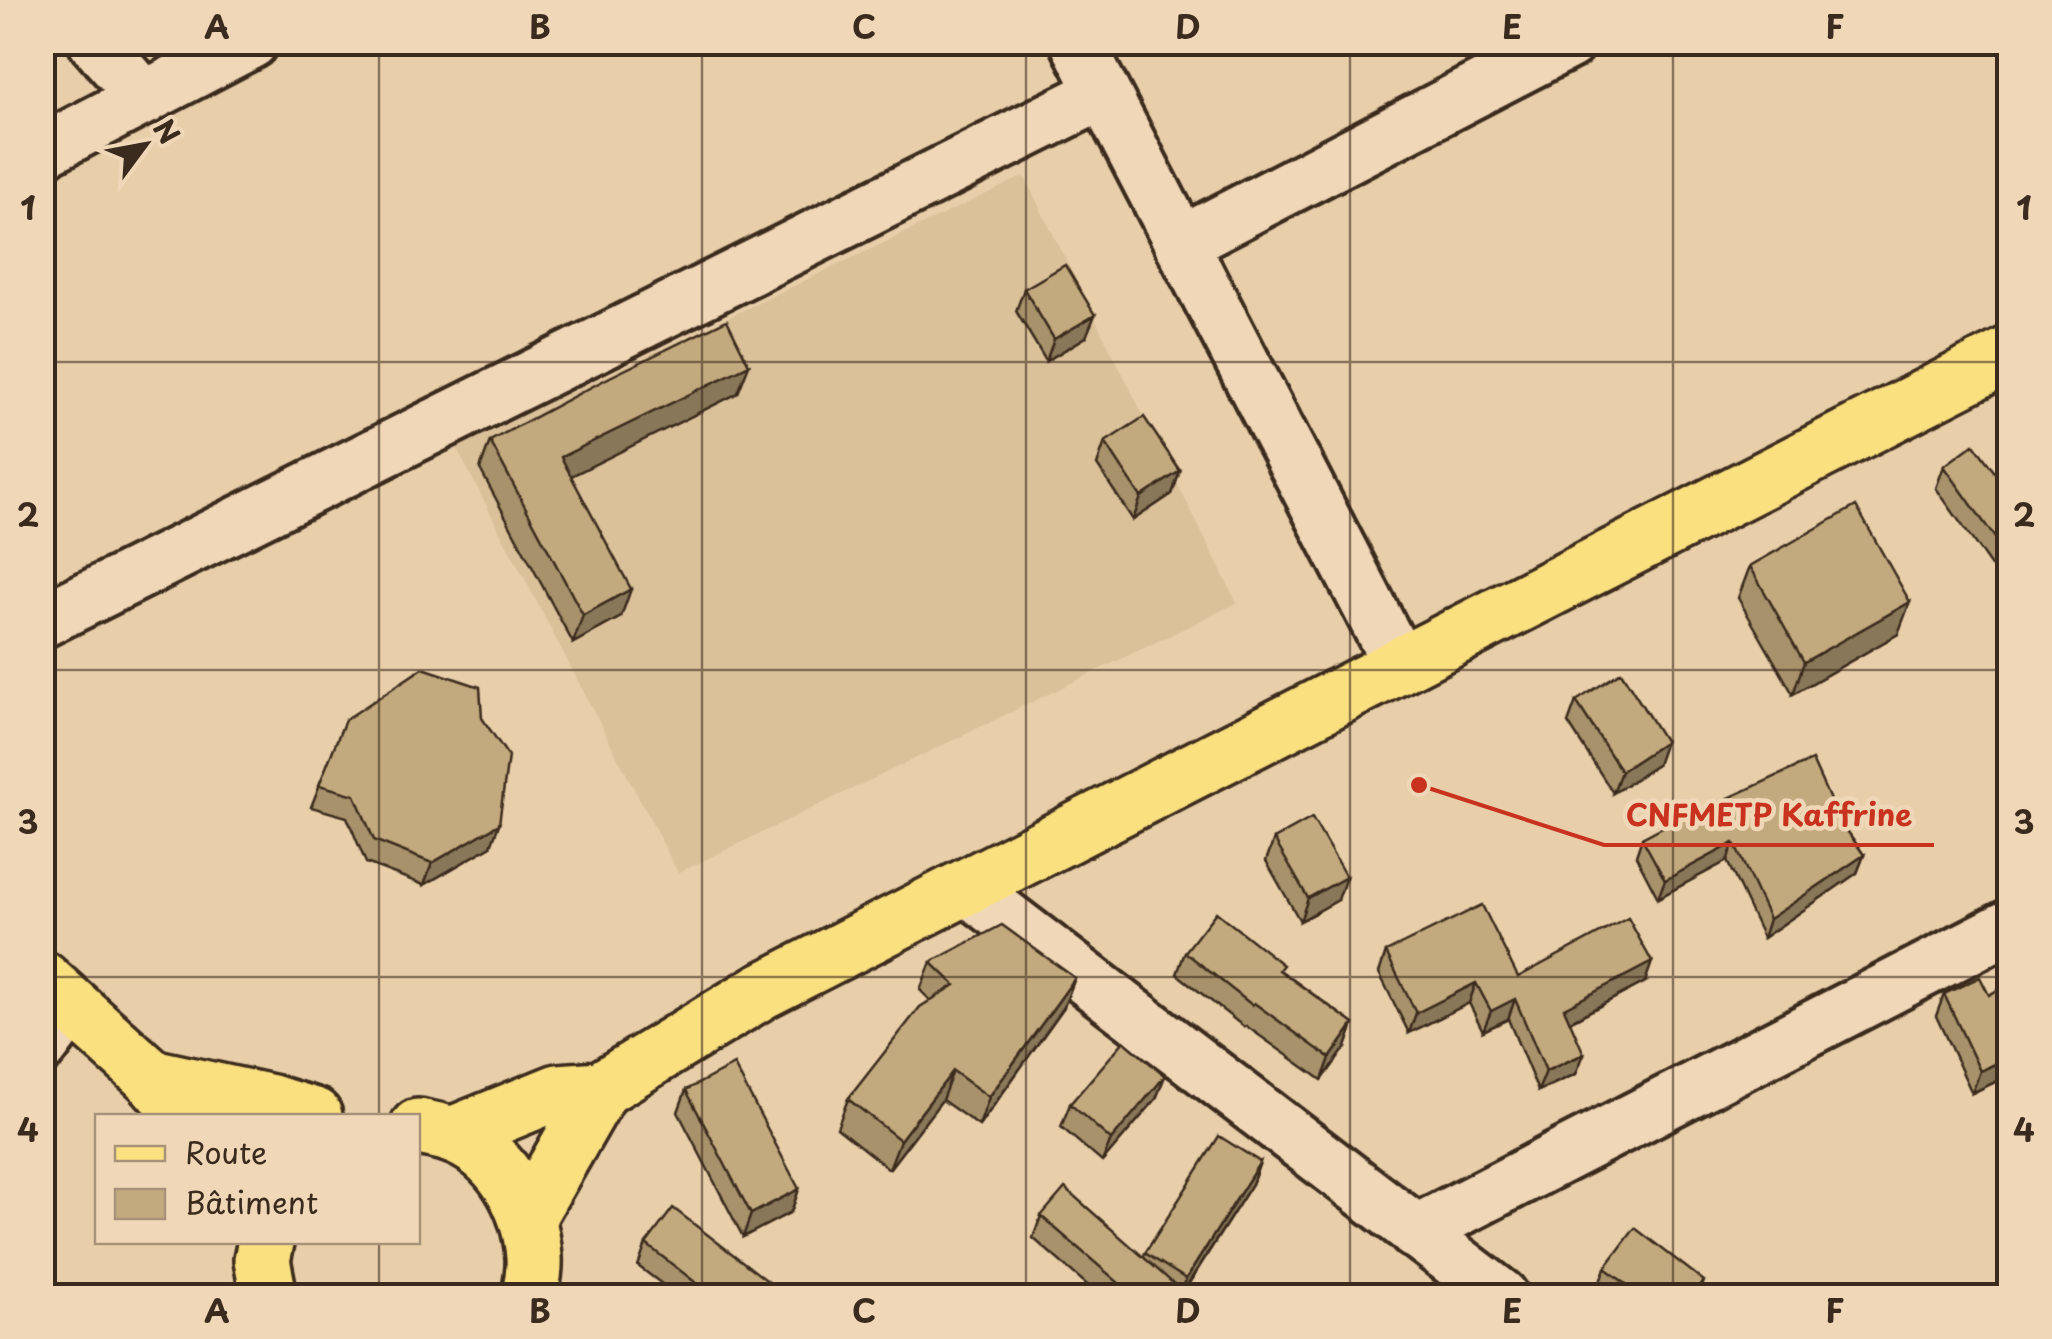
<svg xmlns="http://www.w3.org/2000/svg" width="2052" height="1339" viewBox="0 0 2052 1339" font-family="'Playpen Sans',sans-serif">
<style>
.built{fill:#dac19a}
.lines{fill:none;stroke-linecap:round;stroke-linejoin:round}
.street-casing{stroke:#3b2a1e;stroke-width:60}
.primary-casing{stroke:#3b2a1e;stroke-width:62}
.highway-casing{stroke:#3b2a1e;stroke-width:62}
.street{stroke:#f0d7b7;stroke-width:52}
.primary{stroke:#fbe080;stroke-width:55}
.highway{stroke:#fbe080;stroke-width:55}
.wall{fill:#a8926c;stroke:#3b2a1e;stroke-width:2.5}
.shaded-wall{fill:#887758;stroke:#3b2a1e;stroke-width:2.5}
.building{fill:#c3aa7e;stroke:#3b2a1e;stroke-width:2.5}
.grid{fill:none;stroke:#3b2a1e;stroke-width:2.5;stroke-opacity:0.55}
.leader{fill:none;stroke:#c8321e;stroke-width:4}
.callout-dot{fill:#c8321e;stroke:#f0d7b7;stroke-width:4}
.callout-label{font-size:30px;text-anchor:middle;font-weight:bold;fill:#c8321e;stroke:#f0d7b7;stroke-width:9;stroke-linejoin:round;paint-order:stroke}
.neatline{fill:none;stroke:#3b2a1e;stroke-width:4}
.grid-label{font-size:32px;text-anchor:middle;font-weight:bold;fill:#3b2a1e}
</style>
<rect width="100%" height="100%" fill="#e8cfaa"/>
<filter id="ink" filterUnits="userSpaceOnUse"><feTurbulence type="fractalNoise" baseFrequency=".01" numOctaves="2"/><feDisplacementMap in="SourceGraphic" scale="20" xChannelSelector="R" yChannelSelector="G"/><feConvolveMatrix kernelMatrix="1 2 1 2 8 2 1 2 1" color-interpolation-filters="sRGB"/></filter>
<g filter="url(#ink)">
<!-- built -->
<polygon class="built" points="1024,176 1237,603 678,873 456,447"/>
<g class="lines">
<!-- street casing -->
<g class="street-casing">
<g id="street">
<polyline points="95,42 145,98"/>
<polyline points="1077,42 1400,666"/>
<polyline points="42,151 251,42"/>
<polyline points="1181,243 1569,42"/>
<polyline points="42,621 1103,93"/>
<polyline points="966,887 1501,1296"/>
<polyline points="42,1046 72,1006"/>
<polyline points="1415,1232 2010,926"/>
</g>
</g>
<!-- primary casing -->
<g class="primary-casing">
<g id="primary">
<polyline points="452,1135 558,1092 601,1089 762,991 2010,354"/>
<polyline points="528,1216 601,1089"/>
</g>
</g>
<!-- highway casing -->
<g class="highway-casing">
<g id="highway">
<polyline points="42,979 151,1077 185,1116"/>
<polyline points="151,1077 271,1103 314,1116"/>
<path d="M418 1127C428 1129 439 1131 449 1134 501 1151 530 1205 534 1257 535 1270 532 1284 530 1296"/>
<polyline points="266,1242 262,1260 269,1296"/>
</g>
</g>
<!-- street -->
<use href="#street" class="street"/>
<!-- primary -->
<use href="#primary" class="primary"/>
<!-- highway -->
<use href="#highway" class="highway"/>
</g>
<!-- wall -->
<g class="wall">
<polygon points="1024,289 1086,337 1046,361 1016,311"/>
<polygon points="738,393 571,476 621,617 573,643 480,469 490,441"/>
<polygon points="1105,442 1180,471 1172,494 1133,520 1097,465"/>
<polygon points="1944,466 2010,493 2010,576 2002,582 1936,488"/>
<polygon points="1750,566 1898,634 1793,694 1738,598"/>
<polygon points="1576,701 1657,765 1613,793 1568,723"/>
<polygon points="345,720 491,846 424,885 366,863 347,817 311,807"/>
<polygon points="1696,813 1838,818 1864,855 1857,873 1763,938 1727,861 1658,898 1636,856 1642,838"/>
<polygon points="1274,839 1338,900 1300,921 1266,861"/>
<polygon points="1185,952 1281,971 1354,1024 1346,1047 1322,1080 1246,1026 1244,1027 1177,974"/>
<polygon points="1386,952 1518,977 1645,982 1570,1022 1576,1074 1538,1091 1508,1019 1483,1031 1469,1003 1409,1033 1379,973"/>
<polygon points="931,962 1064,1007 979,1126 942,1100 889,1169 837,1128 848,1099 930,1000 920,990"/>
<polygon points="2010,983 2010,1075 1972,1093 1936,1016 1944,994 1989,995"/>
<polygon points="686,1090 799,1189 791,1212 743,1237 678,1112"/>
<polygon points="1156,1099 1102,1162 1061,1127 1070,1104"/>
<polygon points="1260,1162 1252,1184 1181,1296 1100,1296 1033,1238 1041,1216 1144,1257 1145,1253"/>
<polygon points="646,1244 787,1296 678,1296 638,1266"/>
<polygon points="1605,1268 1699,1296 1605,1296 1597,1290"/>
</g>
<!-- shaded-wall -->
<g class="shaded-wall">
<polygon points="1095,315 1086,337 1046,361 1054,339"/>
<polygon points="749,365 738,393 551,486 561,457"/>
<polygon points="1180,471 1172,494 1133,520 1141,497"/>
<polygon points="2010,560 2010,576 2002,582"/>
<polygon points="631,589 621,617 573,643 583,615"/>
<polygon points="1910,602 1898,634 1793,694 1804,662"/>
<polygon points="1665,742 1657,765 1613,793 1621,771"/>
<polygon points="499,824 491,846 424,885 432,863"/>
<polygon points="1734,843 1727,861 1658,898 1665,880"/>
<polygon points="1864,855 1857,873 1763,938 1769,919"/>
<polygon points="1346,877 1338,900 1300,921 1308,898"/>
<polygon points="1652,962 1645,982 1557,1028 1564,1008"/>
<polygon points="1075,978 1064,1007 979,1126 989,1097"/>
<polygon points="1476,983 1469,1003 1409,1033 1416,1013"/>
<polygon points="1515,999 1508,1019 1483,1031 1491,1011"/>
<polygon points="1354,1024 1346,1047 1322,1080 1330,1058"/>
<polygon points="1584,1054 1576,1074 1538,1091 1546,1071"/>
<polygon points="2010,1057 2010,1075 1972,1093 1980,1071"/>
<polygon points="953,1071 942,1100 889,1169 900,1140"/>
<polygon points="1165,1076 1156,1099 1102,1162 1111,1140"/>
<polygon points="1260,1162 1252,1184 1180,1296 1186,1279"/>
<polygon points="799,1189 791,1212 743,1237 751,1214"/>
<polygon points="1704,1281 1699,1296 1693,1296"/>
</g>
<!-- building -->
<g class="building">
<polygon points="1065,265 1095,315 1054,339 1024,289"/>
<polygon points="727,320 749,365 561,457 631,589 583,615 490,441 610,377"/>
<polygon points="1144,417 1180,471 1141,497 1105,442"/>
<polygon points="1974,444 2010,493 2010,559 1944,466"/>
<polygon points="1856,506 1910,602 1804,662 1750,566"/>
<polygon points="423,668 480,687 482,718 508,756 499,824 432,863 374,840 355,795 319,785 345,720"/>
<polygon points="1621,672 1665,742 1621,771 1576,701"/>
<polygon points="1812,760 1838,818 1864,855 1769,919 1734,843 1665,880 1642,838 1694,810 1696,813"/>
<polygon points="1312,818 1346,877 1308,898 1274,839"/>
<polygon points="1482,905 1518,977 1628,918 1652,962 1564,1008 1584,1054 1546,1071 1515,999 1491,1011 1476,983 1416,1013 1386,952"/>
<polygon points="1216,912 1283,965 1279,970 1354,1024 1330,1058 1254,1003 1252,1005 1185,952"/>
<polygon points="1002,925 1075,978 989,1097 953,1071 900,1140 848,1099 920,1007 955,985 931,962"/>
<polygon points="1980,977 1989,995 2010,983 2010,1057 1980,1071 1944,994"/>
<polygon points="1124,1041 1165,1076 1111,1140 1070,1104"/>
<polygon points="734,1065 799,1189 751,1214 686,1090"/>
<polygon points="1219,1136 1260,1162 1186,1279 1145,1253"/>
<polygon points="1065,1188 1175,1285 1165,1296 1134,1296 1041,1216"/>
<polygon points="673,1208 787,1296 713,1296 646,1244"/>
<polygon points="1635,1228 1704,1281 1693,1296 1642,1296 1605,1268"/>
</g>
</g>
<!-- grid -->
<path class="grid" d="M379 42V1116M702 42V1296M1026 42V1296M1350 42V1296M1673 42V1296M42 362H2010M42 670H2010M42 977H2010M379 1242V1296"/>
<!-- callouts -->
<path class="leader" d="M1419 785L1604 845H1934"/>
<circle class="callout-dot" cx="1419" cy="785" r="10"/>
<g class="callout-label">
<text x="1769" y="826">CNFMETP Kaffrine</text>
</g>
<!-- margin -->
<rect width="2052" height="1339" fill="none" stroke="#f0d7b7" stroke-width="110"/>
<!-- legend -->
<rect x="95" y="1114" width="325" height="130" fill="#f0d7b7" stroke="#a8927a" stroke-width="2.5"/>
<rect x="115" y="1146" width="50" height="15" fill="#fbe080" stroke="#a8927a" stroke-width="2.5"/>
<text x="185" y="1164" font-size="30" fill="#3b2a1e">Route</text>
<rect x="115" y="1189" width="50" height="30" fill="#c3aa7e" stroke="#a8927a" stroke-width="2.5"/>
<text x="185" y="1214" font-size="30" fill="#3b2a1e">Bâtiment</text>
<!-- north arrow -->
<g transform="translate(145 145) rotate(58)" stroke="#f0d7b7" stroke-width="8" paint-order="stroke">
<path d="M0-8L18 38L0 25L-18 38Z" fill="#3b2a1e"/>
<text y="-15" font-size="28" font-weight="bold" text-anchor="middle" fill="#3b2a1e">N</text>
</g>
<rect x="55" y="55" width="1942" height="1229" class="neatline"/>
<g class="grid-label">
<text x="217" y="39">A</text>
<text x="540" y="39">B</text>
<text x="864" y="39">C</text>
<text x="1188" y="39">D</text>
<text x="1512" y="39">E</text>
<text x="1835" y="39">F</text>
<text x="28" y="220">1</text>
<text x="2024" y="220">1</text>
<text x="28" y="527">2</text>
<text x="2024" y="527">2</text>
<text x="28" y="834">3</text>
<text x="2024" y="834">3</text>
<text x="28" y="1142">4</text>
<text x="2024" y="1142">4</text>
<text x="217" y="1323">A</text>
<text x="540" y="1323">B</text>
<text x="864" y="1323">C</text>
<text x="1188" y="1323">D</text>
<text x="1512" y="1323">E</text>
<text x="1835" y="1323">F</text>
</g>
</svg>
